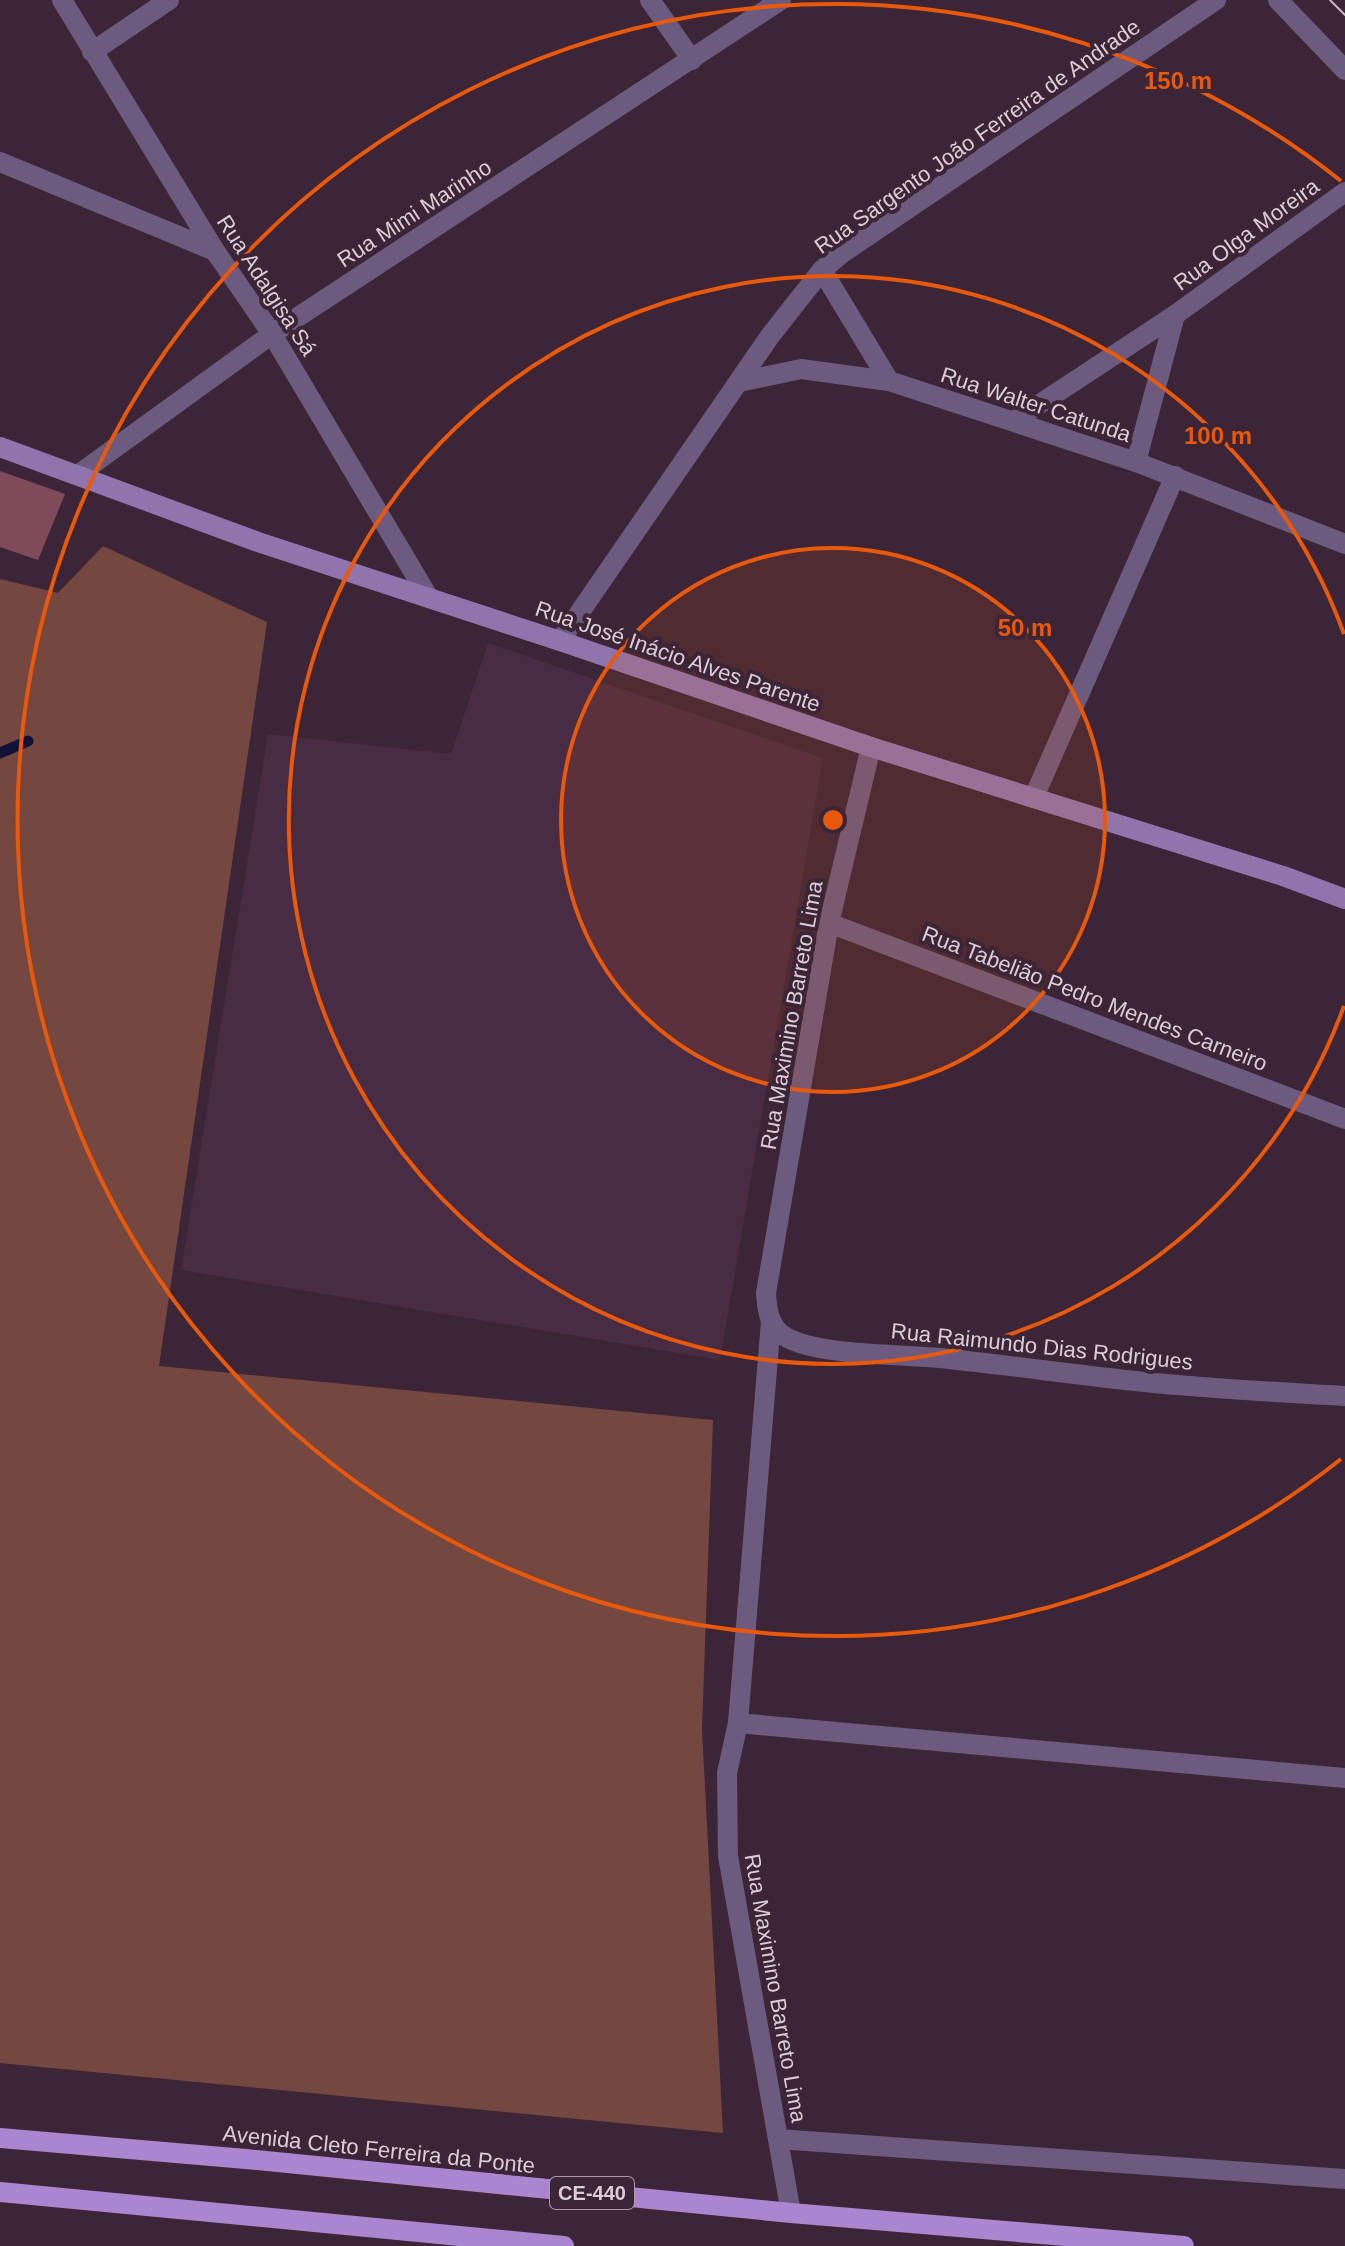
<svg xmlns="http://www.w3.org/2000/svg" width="1345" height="2246" viewBox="0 0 1345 2246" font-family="Helvetica,sans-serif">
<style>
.built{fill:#482c43}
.green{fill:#754741}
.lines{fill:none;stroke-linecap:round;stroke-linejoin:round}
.stream{stroke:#131238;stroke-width:11}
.building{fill:#7f4b5a}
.minor{stroke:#6d5b7f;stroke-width:20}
.secondary{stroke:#9074ad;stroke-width:20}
.primary{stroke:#ab86d0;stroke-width:20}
.tram{stroke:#c7b7c3;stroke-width:2}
.ring{fill:none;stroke:#e8590c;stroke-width:4}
.labels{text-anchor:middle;stroke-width:8;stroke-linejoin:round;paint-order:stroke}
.shield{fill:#3c2537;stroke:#ab9aa7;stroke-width:2}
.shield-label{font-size:20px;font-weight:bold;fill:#dbccd7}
.street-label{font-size:22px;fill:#dbccd7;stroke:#3c2537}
.centre{fill:#e8590c;stroke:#3c2537;stroke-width:4}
.ring-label{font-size:24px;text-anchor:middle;font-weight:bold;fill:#e8590c;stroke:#3c2537;stroke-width:8;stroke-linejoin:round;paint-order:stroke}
</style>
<rect width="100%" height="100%" fill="#3c2537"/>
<!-- built -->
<polygon class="built" points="488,643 823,758 720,1360 181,1270 268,734 451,754"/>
<!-- green -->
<polygon class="green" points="103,546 267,622 159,1366 713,1420 702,1729 723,2133 0,2063 0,579 58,593"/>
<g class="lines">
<!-- stream -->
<polyline class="stream" points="0,753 28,741"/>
</g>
<!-- building -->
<polygon class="building" points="0,471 65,494 38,560 0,547"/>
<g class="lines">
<!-- minor -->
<g class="minor">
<polyline points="62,0 215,251 272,334 429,598"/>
<polyline points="650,0 692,60"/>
<polyline points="1278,0 1345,70"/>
<polyline points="92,52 169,0"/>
<polyline points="0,162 215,251"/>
<polyline points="822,270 889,381"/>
<polyline points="739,382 801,369 889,381 1136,462 1345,544"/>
<polyline points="1014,421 1175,315 1345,192"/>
<polyline points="1136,462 1175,315"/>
<polyline points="79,474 272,334 781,0"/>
<polyline points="560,641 770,336 822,270 841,254 1216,0"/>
<path d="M871 747 829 923 766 1293C767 1310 769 1326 784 1336 816 1356 900 1354 940 1358 1008 1365 1076 1375 1145 1382 1211 1389 1278 1392 1345 1396"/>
<polyline points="1034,797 1175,476"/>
<polyline points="829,923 1345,1119"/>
<polyline points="771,1321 738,1723 727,1773 728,1856 791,2213"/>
<polyline points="738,1723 1345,1778"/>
<polyline points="778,2139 1345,2179"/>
</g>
<!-- secondary -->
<polyline class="secondary" points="0,447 258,542 560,641 871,747 1283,876 1345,899"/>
<!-- primary -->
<g class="primary">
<polyline points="0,2138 246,2159 791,2213 1184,2246"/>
<polyline points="0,2192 564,2246"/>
</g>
<!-- tram -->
<polyline class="tram" points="1330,0 1345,15"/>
</g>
<!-- distance rings -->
<circle cx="833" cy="820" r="272" fill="#e8590c" fill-opacity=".12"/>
<g class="ring">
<circle cx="833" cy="820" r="272"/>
<path d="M1344 1006A544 544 0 1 1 1344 634"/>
<path d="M1341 1459A816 816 0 1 1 1341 181"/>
</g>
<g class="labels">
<!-- shield labels -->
<rect class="shield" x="550" y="2177" width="84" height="32" rx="6"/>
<g class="shield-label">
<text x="592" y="2200">CE-440</text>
</g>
<!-- street labels -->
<g class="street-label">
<text transform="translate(977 136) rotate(-35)" y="8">Rua Sargento João Ferreira de Andrade</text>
<text transform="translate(414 213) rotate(-33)" y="8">Rua Mimi Marinho</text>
<text transform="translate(1246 234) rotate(-36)" y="8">Rua Olga Moreira</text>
<text transform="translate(267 285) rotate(57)" y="8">Rua Adalgisa Sá</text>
<text transform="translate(1036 404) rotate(18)" y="8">Rua Walter Catunda</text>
<text transform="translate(678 656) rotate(19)" y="8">Rua José Inácio Alves Parente</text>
<text transform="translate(1095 998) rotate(21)" y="8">Rua Tabelião Pedro Mendes Carneiro</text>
<text transform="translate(791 1015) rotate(-80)" y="8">Rua Maximino Barreto Lima</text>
<text transform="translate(1042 1346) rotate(6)" y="8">Rua Raimundo Dias Rodrigues</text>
<text transform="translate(776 1988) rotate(80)" y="8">Rua Maximino Barreto Lima</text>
<text transform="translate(379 2149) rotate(6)" y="8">Avenida Cleto Ferreira da Ponte</text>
</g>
</g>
<circle cx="833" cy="820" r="12" class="centre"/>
<g class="ring-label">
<text x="1178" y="89">150 m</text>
<text x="1218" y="444">100 m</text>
<text x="1025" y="636">50 m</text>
</g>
</svg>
